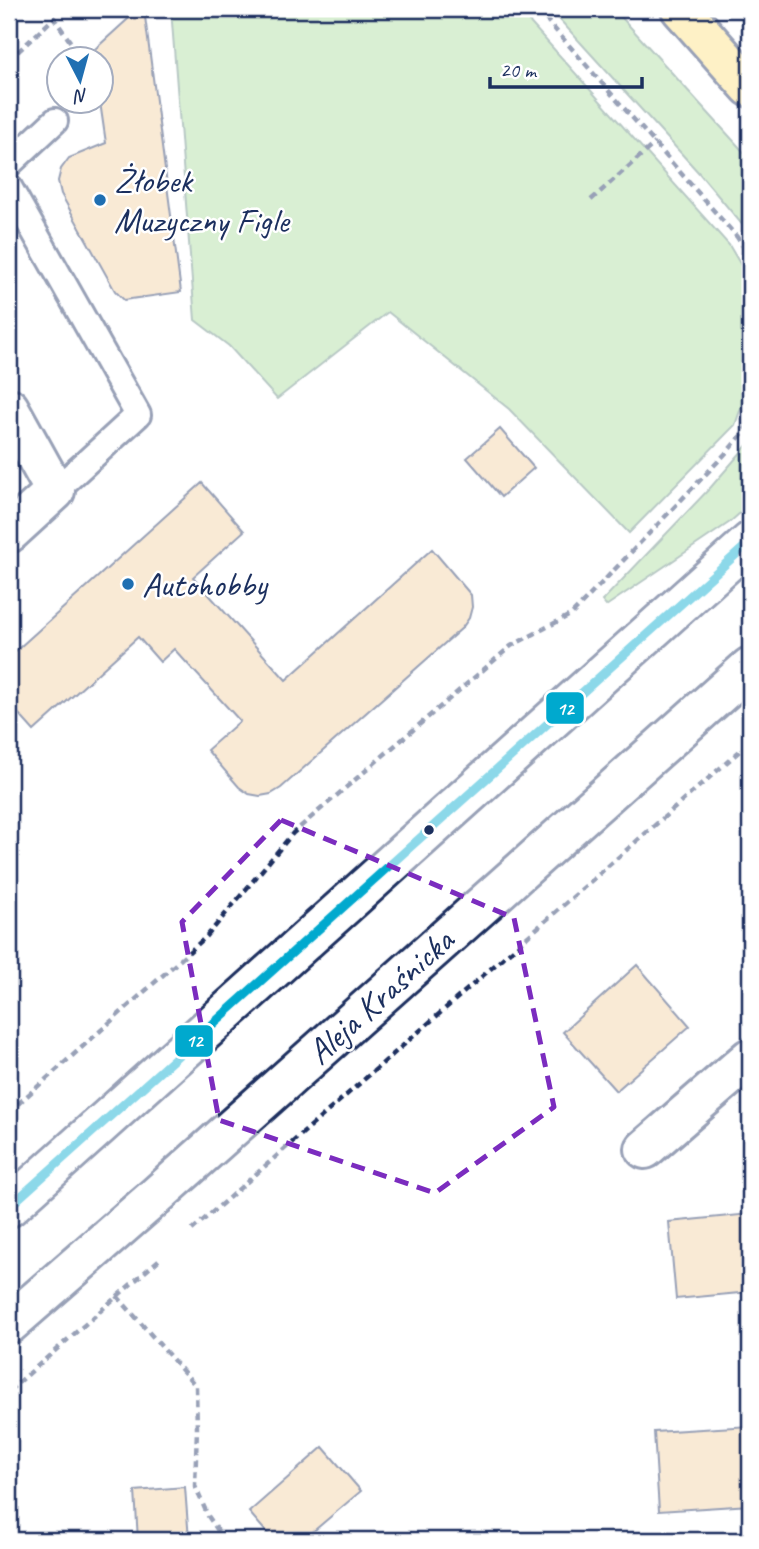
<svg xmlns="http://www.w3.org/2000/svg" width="759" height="1549" viewBox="0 0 759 1549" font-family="Caveat,sans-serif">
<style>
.green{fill:#aadc9e;stroke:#62867e;stroke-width:2}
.building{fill:#f2d0a3;stroke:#1b2f5e;stroke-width:2}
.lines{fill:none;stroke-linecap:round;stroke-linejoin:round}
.service-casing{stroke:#1b2f5e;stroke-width:30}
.minor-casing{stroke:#1b2f5e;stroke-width:44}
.secondary-casing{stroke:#1b2f5e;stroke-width:44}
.primary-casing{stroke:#1b2f5e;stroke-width:44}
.path{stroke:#1b2f5e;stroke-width:4.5;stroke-dasharray:7 5;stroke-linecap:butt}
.service{stroke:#fff;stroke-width:24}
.minor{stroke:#fff;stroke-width:38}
.secondary{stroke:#fff;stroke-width:38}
.primary{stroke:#fde080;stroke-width:38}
.bus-1-casing{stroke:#fff;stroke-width:14}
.bus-1{stroke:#00a9ce;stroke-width:9}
.marked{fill:none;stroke:#7b2cbf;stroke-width:5;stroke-dasharray:14 9;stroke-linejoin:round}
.poi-dot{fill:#1f6fb2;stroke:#fff;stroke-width:2.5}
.bus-dot{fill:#1b2f5e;stroke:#fff;stroke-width:2.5}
.labels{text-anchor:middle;stroke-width:5;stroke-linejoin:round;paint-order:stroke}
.poi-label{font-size:35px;fill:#1b2f5e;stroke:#fff;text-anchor:start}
.street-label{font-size:35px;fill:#1b2f5e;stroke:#fff}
.line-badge{stroke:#fff;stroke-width:2.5}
.badge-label{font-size:19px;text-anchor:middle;font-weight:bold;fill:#fff}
</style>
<rect width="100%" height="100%" fill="#fff"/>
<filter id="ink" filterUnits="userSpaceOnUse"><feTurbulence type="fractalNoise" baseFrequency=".0143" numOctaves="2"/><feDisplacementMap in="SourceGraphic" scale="14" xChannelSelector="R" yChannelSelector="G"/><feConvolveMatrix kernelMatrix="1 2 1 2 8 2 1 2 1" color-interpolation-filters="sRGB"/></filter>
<g filter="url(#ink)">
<!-- green -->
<g class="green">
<polygon points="171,9 518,9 729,245 742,267 750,294 750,382 735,425 629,533 509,409 388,312 277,399 229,346 195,320"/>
<polygon points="550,9 614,9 750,159 750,234 699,173"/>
<polygon points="750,442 750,504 730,522 606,606 602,601 711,487"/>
</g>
<!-- building -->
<g class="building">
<polygon points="139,9 144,9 181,292 124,300 115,291 61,194 58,181 61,169 69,158 106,143 100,102 102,60 95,60 94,50"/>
<polygon points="500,429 534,468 501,497 467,458"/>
<polygon points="202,483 244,531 193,577 286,680 432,549 471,595 472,607 469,618 462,628 281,788 271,794 260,796 249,794 239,787 207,750 240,721 174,649 160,662 138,637 34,731 9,703 9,657"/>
<polygon points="637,965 690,1026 616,1091 563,1032"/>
<polygon points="750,1214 750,1292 676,1299 669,1222"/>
<polygon points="750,1426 750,1505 659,1511 654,1432"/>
<polygon points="323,1447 361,1491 303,1540 273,1540 249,1512"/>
<polygon points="185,1487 189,1540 138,1540 135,1491"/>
</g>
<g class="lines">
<!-- service casing -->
<g class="service-casing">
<g id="service">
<polyline points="9,164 55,121"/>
<polyline points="9,187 138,415 55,491"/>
</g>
</g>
<!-- minor casing -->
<g class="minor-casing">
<g id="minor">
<polyline points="9,408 55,491 9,533"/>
<polyline points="645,1149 750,1058"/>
</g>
</g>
<!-- secondary casing -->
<g class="secondary-casing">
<g id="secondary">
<polyline points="9,1207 750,542"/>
<polyline points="9,1324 156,1196 750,667"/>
</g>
</g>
<!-- primary casing -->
<g class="primary-casing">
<polyline id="primary" points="681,9 750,87"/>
</g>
<!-- path -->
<g class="path">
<polyline points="65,9 54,18 83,60"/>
<polyline points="537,9 737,237 750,258"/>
<polyline points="9,60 54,18"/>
<polyline points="591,200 655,143"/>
<polyline points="9,1112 207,936 293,833 511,646 572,614 727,452 744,432 750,420"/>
<polyline points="192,1230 750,742"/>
<polyline points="117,1296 196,1386 197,1429 195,1486 208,1516 223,1538"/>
<polyline points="9,1391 162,1257"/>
</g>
<!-- service -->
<use href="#service" class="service"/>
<!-- minor -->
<use href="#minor" class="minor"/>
<!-- secondary -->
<use href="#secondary" class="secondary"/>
<!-- primary -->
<use href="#primary" class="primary"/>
<!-- bus-1 casing -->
<g class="bus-1-casing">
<polyline id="bus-1" points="9,1207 750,542"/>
</g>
<!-- bus-1 -->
<use href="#bus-1" class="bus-1"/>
</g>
</g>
<!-- marked area -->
<path d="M0 0H759V1549H0ZM281 820 514 918 554 1107 435 1193 219 1120 182 922Z" fill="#fff" fill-opacity=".55" fill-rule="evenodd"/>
<path class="marked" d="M281 820 514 918 554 1107 435 1193 219 1120 182 922Z"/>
<!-- markers -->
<g class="poi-dot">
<circle cx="100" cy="200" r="7"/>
<circle cx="128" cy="584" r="7"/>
</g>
<circle class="bus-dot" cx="429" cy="830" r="6"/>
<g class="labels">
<!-- poi labels -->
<g class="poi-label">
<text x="114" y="192">Żłobek<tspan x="114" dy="40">Muzyczny Figle</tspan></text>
<text x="142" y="596">Autohobby</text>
</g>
<!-- street labels -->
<g class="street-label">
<text transform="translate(380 996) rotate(-42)" y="12">Aleja Kraśnicka</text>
</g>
</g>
<g class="line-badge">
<rect x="545" y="691" width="40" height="34" rx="7" fill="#00a9ce"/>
<rect x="174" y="1024" width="40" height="34" rx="7" fill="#00a9ce"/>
</g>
<g class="badge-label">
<text x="565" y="715">12</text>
<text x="194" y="1047">12</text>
</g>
<!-- margin -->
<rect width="759" height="1549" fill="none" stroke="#fff" stroke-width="35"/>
<rect x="18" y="18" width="724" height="1514" fill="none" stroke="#1b2f5e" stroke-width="2.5" filter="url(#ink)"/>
<!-- north arrow -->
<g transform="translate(80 80) rotate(174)"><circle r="33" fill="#ffffff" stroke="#a4acbf" stroke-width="2"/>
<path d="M0-5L12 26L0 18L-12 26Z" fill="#1f6fb2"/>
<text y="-10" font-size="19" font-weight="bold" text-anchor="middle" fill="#1b2f5e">N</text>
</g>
<!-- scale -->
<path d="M490 77v10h152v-10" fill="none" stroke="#1b2f5e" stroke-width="3.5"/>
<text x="500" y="77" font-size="21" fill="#1b2f5e" stroke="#ffffff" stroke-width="5" paint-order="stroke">20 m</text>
</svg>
